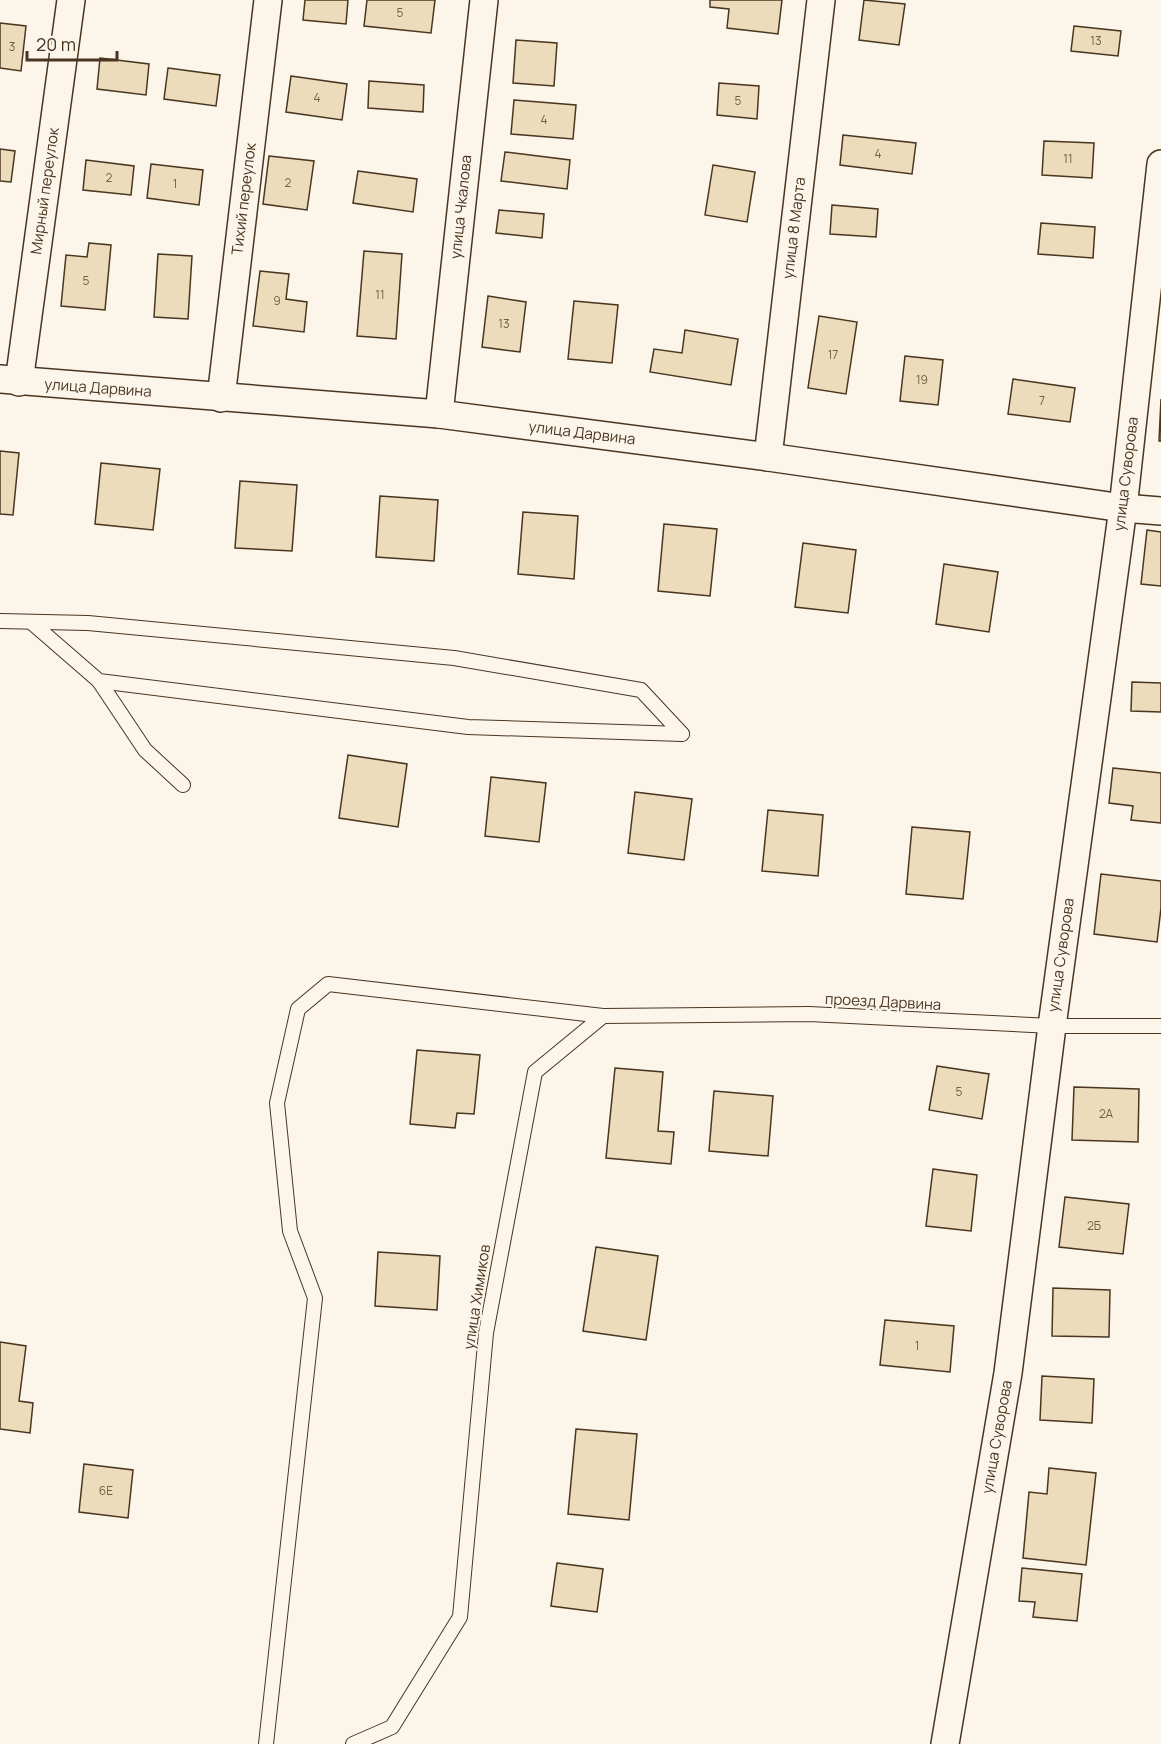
<svg xmlns="http://www.w3.org/2000/svg" width="1161" height="1744" viewBox="0 0 1161 1744" font-family="Manrope,sans-serif">
<style>
.building{fill:#ecdcbc;stroke:#4a3520;stroke-width:1.5}
.lines{fill:none;stroke-linecap:round;stroke-linejoin:round}
.lane-casing{stroke:#4a3520;stroke-width:16}
.street-casing{stroke:#4a3520;stroke-width:30}
.lane{stroke:#fbf6e9;stroke-width:14}
.street{stroke:#fbf6e9;stroke-width:27}
.labels{text-anchor:middle;stroke-width:4.5;stroke-linejoin:round;paint-order:stroke}
.number-label{font-size:12px;fill:#725f47}
.street-label{font-size:15px;fill:#4a3520;stroke:#fbf6e9}
</style>
<rect width="100%" height="100%" fill="#fbf6e9"/>
<!-- building -->
<g class="building">
<polygon points="305,0 348,0 346,24 303,20"/>
<polygon points="367,0 435,0 431,33 364,26"/>
<polygon points="710,0 782,0 778,34 727,28 729,9 710,7"/>
<polygon points="864,0 905,4 899,45 859,40"/>
<polygon points="0,23 26,26 21,71 0,68"/>
<polygon points="1074,26 1121,31 1118,56 1071,51"/>
<polygon points="516,40 557,43 554,86 513,83"/>
<polygon points="100,58 149,64 146,95 97,89"/>
<polygon points="168,68 220,75 216,106 164,99"/>
<polygon points="291,76 347,84 342,120 286,112"/>
<polygon points="369,81 424,85 423,112 368,108"/>
<polygon points="719,83 759,86 757,119 717,115"/>
<polygon points="514,100 576,105 573,139 511,134"/>
<polygon points="843,135 916,143 912,174 840,165"/>
<polygon points="1044,141 1094,143 1092,178 1042,175"/>
<polygon points="0,149 15,151 11,182 0,181"/>
<polygon points="505,152 570,160 567,189 501,181"/>
<polygon points="269,156 314,161 307,210 263,204"/>
<polygon points="86,160 134,166 131,195 83,190"/>
<polygon points="151,164 203,170 199,205 147,198"/>
<polygon points="713,165 755,172 747,222 705,215"/>
<polygon points="358,171 417,179 413,212 353,203"/>
<polygon points="832,205 878,209 876,237 830,234"/>
<polygon points="499,210 544,214 542,238 496,233"/>
<polygon points="1041,223 1095,227 1093,258 1038,254"/>
<polygon points="89,243 111,245 105,310 61,306 66,255 87,257"/>
<polygon points="364,251 402,254 396,339 357,336"/>
<polygon points="158,254 192,256 188,319 154,317"/>
<polygon points="260,271 289,274 286,299 307,302 304,332 253,326"/>
<polygon points="488,296 526,302 520,352 482,347"/>
<polygon points="574,301 618,305 612,363 568,359"/>
<polygon points="819,316 857,322 846,394 808,388"/>
<polygon points="685,330 738,339 731,385 650,372 654,349 682,353"/>
<polygon points="905,356 943,360 938,405 900,401"/>
<polygon points="1013,379 1075,388 1070,422 1008,414"/>
<polygon points="1161,399 1161,441 1159,441"/>
<polygon points="0,451 19,453 13,515 0,514"/>
<polygon points="101,463 160,469 153,530 95,524"/>
<polygon points="240,481 297,485 292,551 235,548"/>
<polygon points="380,496 438,500 434,561 376,557"/>
<polygon points="523,512 578,516 574,579 518,574"/>
<polygon points="664,524 717,529 710,596 658,591"/>
<polygon points="1147,530 1161,532 1161,586 1141,584"/>
<polygon points="803,543 856,550 848,613 795,607"/>
<polygon points="944,564 998,572 989,632 936,624"/>
<polygon points="1132,682 1161,683 1161,712 1131,711"/>
<polygon points="348,755 407,764 398,827 339,818"/>
<polygon points="1113,768 1161,773 1161,823 1131,820 1133,806 1109,803"/>
<polygon points="491,777 546,783 539,842 485,836"/>
<polygon points="635,792 692,799 684,860 628,853"/>
<polygon points="768,810 823,815 818,876 762,871"/>
<polygon points="912,827 970,832 963,899 906,894"/>
<polygon points="1101,874 1161,881 1161,908 1157,942 1094,934"/>
<polygon points="417,1050 480,1055 474,1114 457,1113 455,1128 410,1124"/>
<polygon points="937,1066 989,1074 982,1119 929,1110"/>
<polygon points="615,1068 663,1072 658,1131 674,1132 671,1164 606,1158"/>
<polygon points="1074,1087 1139,1089 1138,1142 1072,1140"/>
<polygon points="714,1091 773,1096 768,1156 709,1151"/>
<polygon points="933,1169 977,1175 971,1231 926,1226"/>
<polygon points="1065,1197 1129,1204 1123,1254 1059,1247"/>
<polygon points="596,1247 658,1256 646,1340 583,1331"/>
<polygon points="378,1252 440,1256 437,1310 375,1306"/>
<polygon points="1053,1288 1110,1290 1109,1337 1052,1336"/>
<polygon points="885,1320 954,1326 950,1372 880,1365"/>
<polygon points="0,1342 26,1346 19,1401 33,1403 30,1433 0,1429"/>
<polygon points="1042,1376 1094,1379 1092,1423 1040,1420"/>
<polygon points="576,1429 637,1434 629,1520 568,1514"/>
<polygon points="84,1464 133,1470 128,1518 79,1512"/>
<polygon points="1049,1468 1096,1473 1086,1565 1023,1558 1029,1492 1047,1494"/>
<polygon points="557,1563 603,1569 597,1612 551,1606"/>
<polygon points="1022,1568 1082,1574 1077,1621 1033,1617 1035,1602 1019,1601"/>
</g>
<g class="lines">
<!-- lane casing -->
<g class="lane-casing">
<g id="lane">
<polyline points="0,621 88,623 454,658 641,690 682,734"/>
<polyline points="31,622 99,681 468,727 682,734"/>
<polyline points="99,681 145,750 183,785"/>
<polyline points="266,1744 315,1298 290,1231 277,1103 298,1009 328,984 603,1016 809,1014 1052,1026 1161,1026"/>
<polyline points="353,1744 392,1727 460,1617 486,1333 535,1072 603,1016"/>
</g>
</g>
<!-- street casing -->
<g class="street-casing">
<g id="street">
<polyline points="0,379 439,414 768,457 1123,508 1161,511"/>
<polyline points="19,382 71,0"/>
<polyline points="221,398 268,0"/>
<polyline points="439,414 484,0"/>
<polyline points="768,457 821,0"/>
<polyline points="945,1744 1008,1373 1052,1026 1123,508 1161,164"/>
</g>
</g>
<!-- lane -->
<use href="#lane" class="lane"/>
<!-- street -->
<use href="#street" class="street"/>
</g>
<g class="labels">
<!-- number labels -->
<g class="number-label">
<text x="400" y="17">5</text>
<text x="1096" y="45">13</text>
<text x="12" y="51">3</text>
<text x="317" y="102">4</text>
<text x="738" y="105">5</text>
<text x="544" y="124">4</text>
<text x="878" y="158">4</text>
<text x="1068" y="163">11</text>
<text x="109" y="182">2</text>
<text x="288" y="187">2</text>
<text x="175" y="188">1</text>
<text x="86" y="285">5</text>
<text x="380" y="299">11</text>
<text x="277" y="305">9</text>
<text x="504" y="328">13</text>
<text x="833" y="359">17</text>
<text x="922" y="384">19</text>
<text x="1042" y="405">7</text>
<text x="959" y="1096">5</text>
<text x="1106" y="1118">2А</text>
<text x="1094" y="1230">2Б</text>
<text x="917" y="1350">1</text>
<text x="106" y="1495">6Е</text>
</g>
<!-- street labels -->
<g class="street-label">
<text transform="translate(45 191) rotate(-82)" y="5">Мирный переулок</text>
<text transform="translate(244 199) rotate(-83)" y="5">Тихий переулок</text>
<text transform="translate(461 207) rotate(-84)" y="5">улица Чкалова</text>
<text transform="translate(794 228) rotate(-83)" y="5">улица 8 Марта</text>
<text transform="translate(98 388) rotate(4)" y="5">улица Дарвина</text>
<text transform="translate(582 433) rotate(7)" y="5">улица Дарвина</text>
<text transform="translate(1126 474) rotate(-83)" y="5">улица Суворова</text>
<text transform="translate(1061 955) rotate(-82)" y="5">улица Суворова</text>
<text transform="translate(883 1002) rotate(3)" y="5">проезд Дарвина</text>
<text transform="translate(477 1297) rotate(-81)" y="5">улица Химиков</text>
<text transform="translate(997 1437) rotate(-80)" y="5">улица Суворова</text>
</g>
</g>
<!-- scale -->
<path d="M27 51v9h90v-9" fill="none" stroke="#4a3520" stroke-width="3"/>
<text x="36" y="51" font-size="18" fill="#4a3520" stroke="#fbf6e9" stroke-width="4.5" paint-order="stroke">20 m</text>
</svg>
